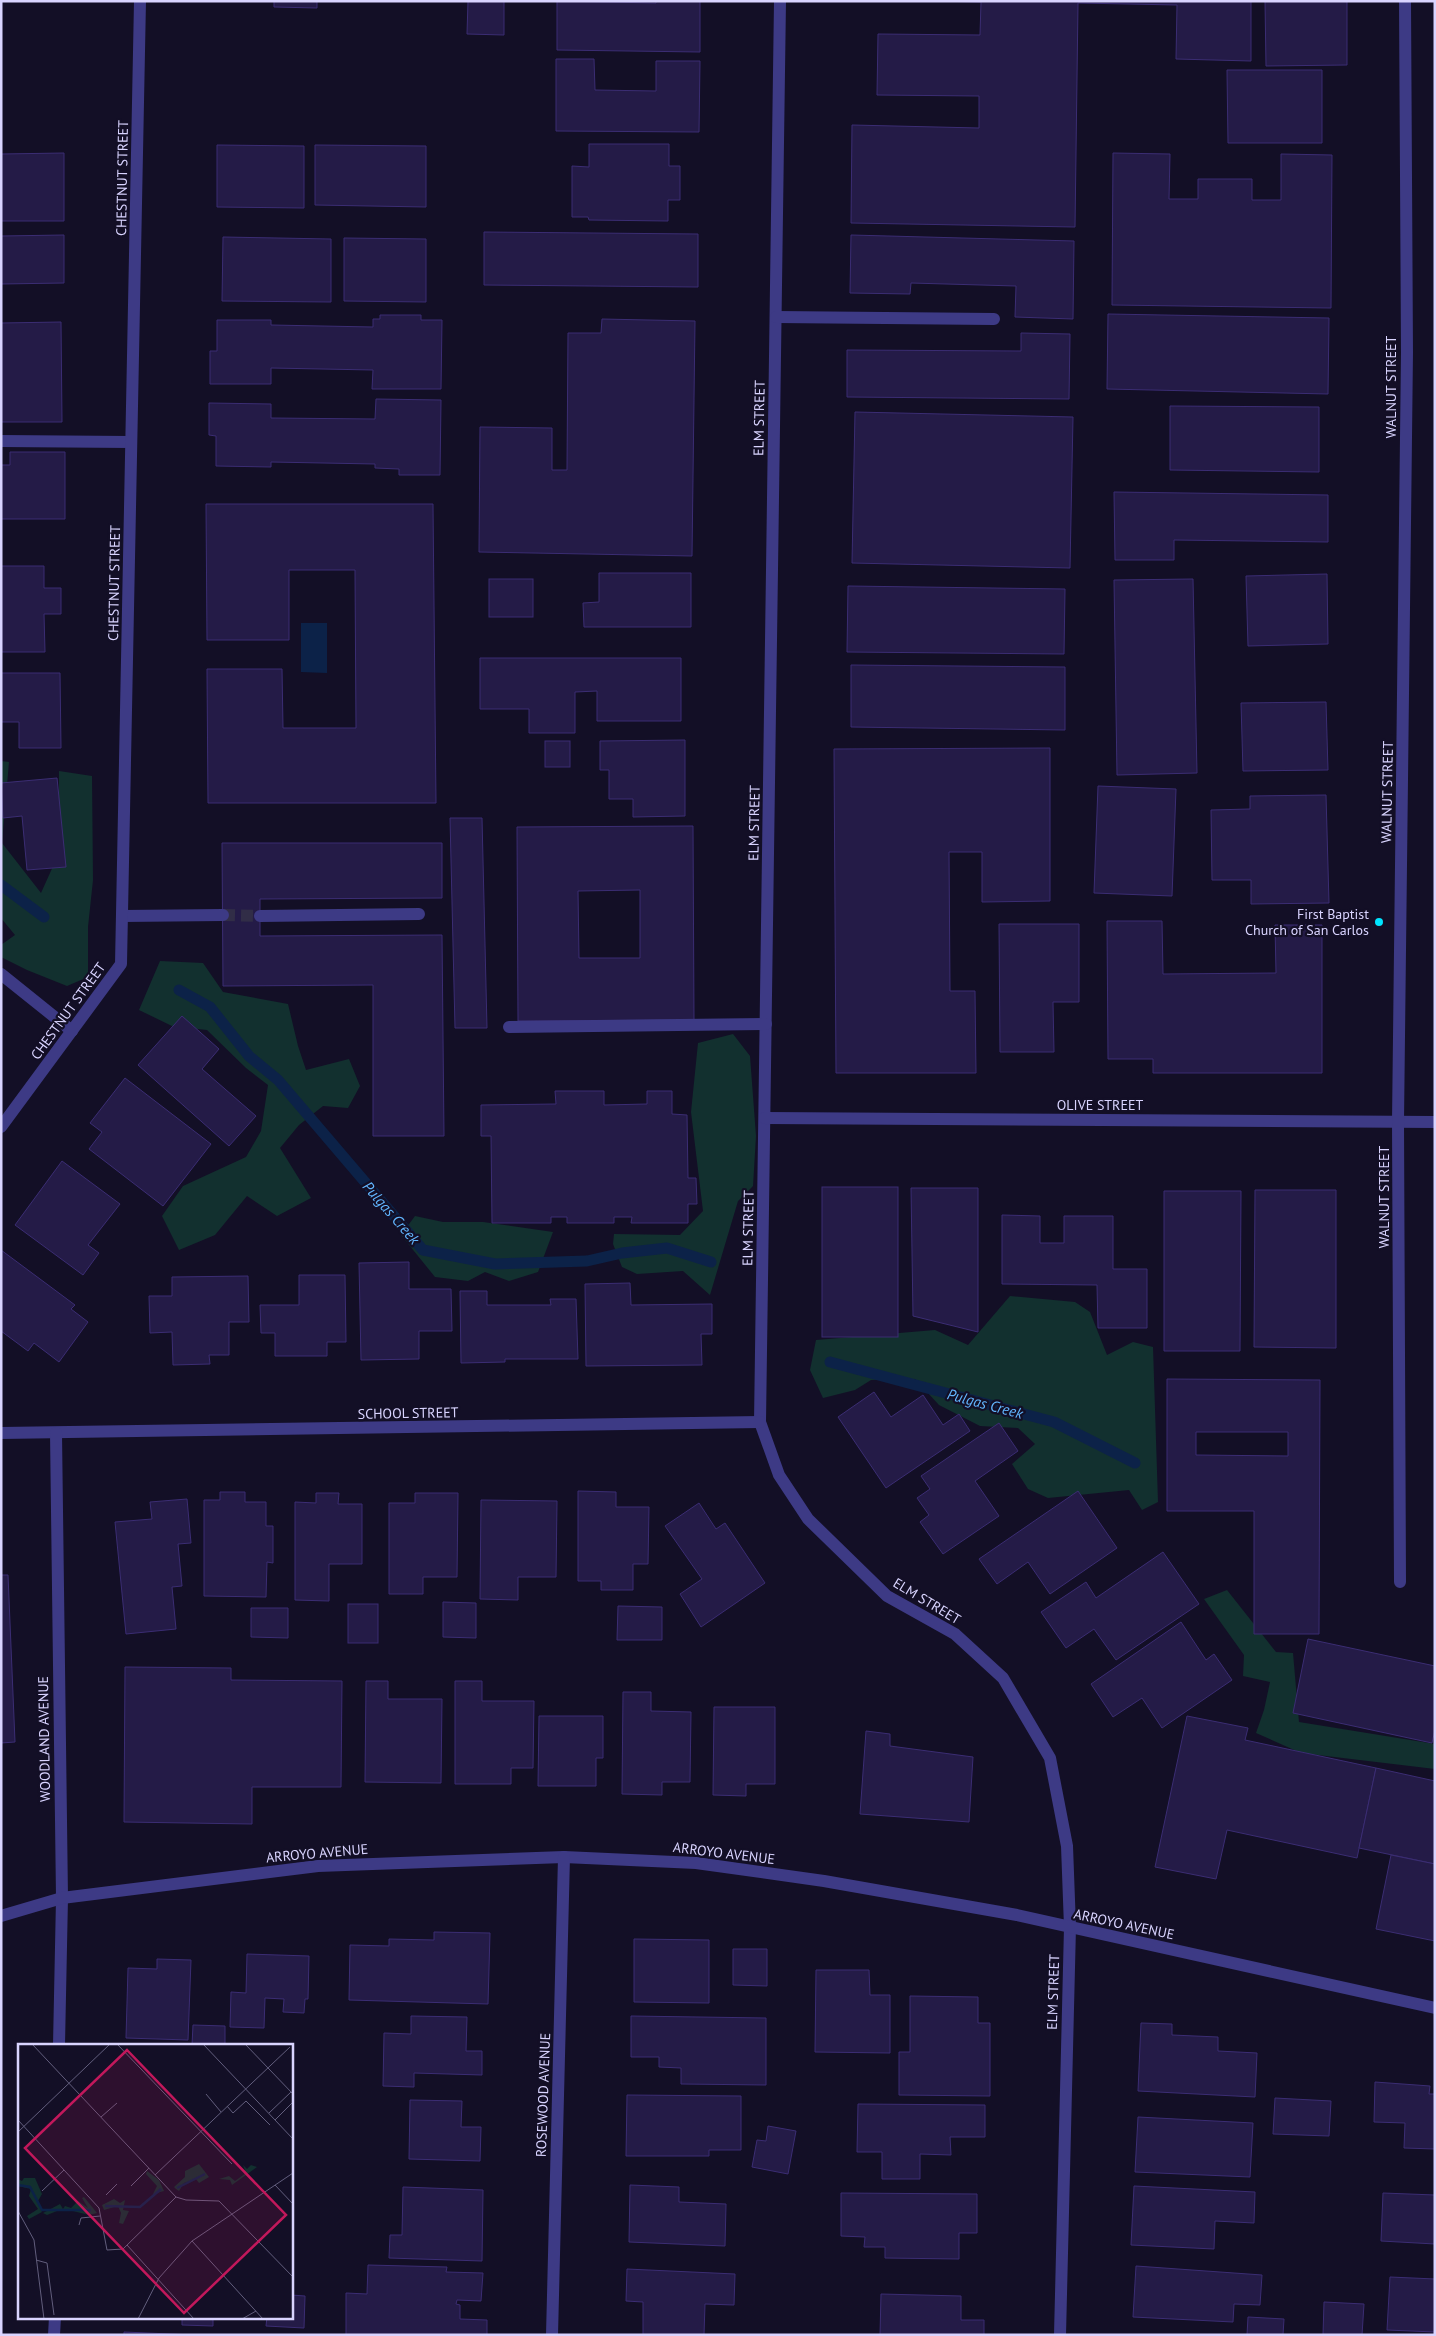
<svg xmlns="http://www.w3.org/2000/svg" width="1436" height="2336" viewBox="0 0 1436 2336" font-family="'PT Sans',sans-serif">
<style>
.green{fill:#12302f}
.water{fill:#0c2248}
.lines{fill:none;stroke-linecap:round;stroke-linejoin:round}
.stream{stroke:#0c2248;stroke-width:11}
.building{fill:#241b47;stroke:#3b2d73;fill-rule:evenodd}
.minor-tunnel{stroke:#312d47;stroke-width:12;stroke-dasharray:12 6;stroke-linecap:butt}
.minor{stroke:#3d3a85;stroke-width:12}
.poi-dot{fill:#00e5ff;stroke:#130f26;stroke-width:2}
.labels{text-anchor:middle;stroke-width:4.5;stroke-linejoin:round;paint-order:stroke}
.street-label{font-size:14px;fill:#d9d4ff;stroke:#130f26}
.poi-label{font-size:14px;fill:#d9d4ff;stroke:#130f26;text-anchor:end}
.water-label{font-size:15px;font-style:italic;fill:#62b6ff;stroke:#130f26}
.inset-river{fill:none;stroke:#0c2248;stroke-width:2.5}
.inset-road{fill:none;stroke:#625e7d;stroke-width:1}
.view{fill:#c2185b;fill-opacity:0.15;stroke:#c2185b;stroke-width:2.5}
.inset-edge{fill:none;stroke:#d9d4ff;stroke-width:2.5}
</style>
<rect width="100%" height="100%" fill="#130f26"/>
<!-- green -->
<g class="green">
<polygon points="1,761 9,762 2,843 41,893 59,853 59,771 92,776 93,880 88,927 88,977 67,986 27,970 1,957 1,945 15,935 1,918"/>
<polygon points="160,961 203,963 223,992 288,1004 298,1046 306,1070 349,1059 360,1086 348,1108 323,1106 299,1125 280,1148 311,1198 277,1216 247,1196 215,1235 179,1250 162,1216 183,1186 246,1157 261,1131 268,1085 246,1068 207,1030 172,1026 139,1010"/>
<polygon points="733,1034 750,1056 756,1136 753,1186 738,1201 710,1295 683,1271 637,1274 622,1267 613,1244 614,1234 680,1235 703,1211 691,1112 698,1043"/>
<polygon points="415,1216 443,1222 483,1222 553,1232 538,1272 509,1281 485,1272 468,1281 435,1277 401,1235"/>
<polygon points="1010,1296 1075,1302 1090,1312 1107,1355 1133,1342 1153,1347 1158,1502 1142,1510 1129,1490 1048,1498 1028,1489 1012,1464 1035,1444 1018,1428 980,1426 939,1405 915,1379 871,1380 855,1390 823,1398 810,1370 816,1340 935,1330 968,1345"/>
<polygon points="1227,1590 1276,1652 1293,1653 1299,1722 1435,1744 1435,1769 1301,1753 1256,1733 1264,1710 1270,1682 1243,1676 1244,1655 1204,1599"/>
</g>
<!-- water -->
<polygon class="water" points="301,623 327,623 327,673 301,672"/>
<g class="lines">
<!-- stream -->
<g class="stream">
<polyline points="1,885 44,917"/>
<polyline points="179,990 210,1007 249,1056 278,1080 423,1250 495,1264 587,1261 622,1253 667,1248 711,1262"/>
<polyline points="830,1362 1054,1422 1135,1463"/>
</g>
</g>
<!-- building -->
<g class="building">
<polygon points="274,1 317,1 317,8 274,7"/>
<polygon points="468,1 504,1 504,35 467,34"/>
<polygon points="557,1 656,3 656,1 700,1 700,52 557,50"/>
<polygon points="932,1 1251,1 1251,61 1176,59 1177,5 1078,3 1075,227 851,223 852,125 979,128 979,96 877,95 878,34 980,35 981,2"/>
<polygon points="1265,1 1347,1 1347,65 1266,66"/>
<polygon points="556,59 594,59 595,90 656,91 656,61 700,61 699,132 556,131"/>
<polygon points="1227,70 1322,70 1322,143 1228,143"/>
<polygon points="589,144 669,144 669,166 680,166 680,200 668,200 668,221 589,220 588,217 572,217 572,166 589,167"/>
<polygon points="217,145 304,146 304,208 217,207"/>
<polygon points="315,145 426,146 426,207 315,205"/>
<polygon points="64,153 64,221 1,221 1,154"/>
<polygon points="1113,153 1170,154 1169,199 1198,199 1198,179 1252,179 1252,200 1281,200 1281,154 1332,155 1331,308 1112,305"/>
<polygon points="484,232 698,234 698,287 484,285"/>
<polygon points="64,235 64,283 1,284 1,236"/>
<polygon points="851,235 1074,241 1073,319 1015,317 1016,286 911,283 910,294 850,293"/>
<polygon points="223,237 331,239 331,302 222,301"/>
<polygon points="344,238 426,239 426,302 344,301"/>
<polygon points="1108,314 1329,318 1328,394 1107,389"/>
<polygon points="380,315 421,315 421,320 442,320 441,389 372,389 373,370 271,368 271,384 210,384 210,351 217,351 217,320 271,320 271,325 373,327 373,319 380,319"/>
<polygon points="602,319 695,321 692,556 479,552 480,427 552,428 552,470 567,470 568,333 601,333"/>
<polygon points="61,322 62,422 1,422 1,323"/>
<polygon points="1021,333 1070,334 1069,399 847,397 847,350 1021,351"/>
<polygon points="376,399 441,400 440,475 399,475 399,469 375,468 375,464 271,462 271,467 216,466 216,436 209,435 209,403 271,404 271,418 375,419"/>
<polygon points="1170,406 1319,407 1319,472 1170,470"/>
<polygon points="855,412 1073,417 1070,568 852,563"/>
<polygon points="10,452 65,452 65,519 1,519 1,465 10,465"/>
<polygon points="1114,492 1328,495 1328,542 1174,540 1174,560 1115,560"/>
<polygon points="206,504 433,504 436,803 208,803 207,669 282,669 283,728 356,728 355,570 289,570 289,640 207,640"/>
<polygon points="1,566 44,566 44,588 61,588 61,614 44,614 45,652 1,652"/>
<polygon points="599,573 691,573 691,627 584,627 583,603 599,602"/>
<polygon points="1327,574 1328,644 1248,646 1246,576"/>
<rect x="489" y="579" width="44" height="38"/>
<polygon points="1193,579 1197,773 1117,775 1114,580"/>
<polygon points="848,586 1065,589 1064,654 847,652"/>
<polygon points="480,658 681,658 681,721 597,721 597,691 575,692 575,733 529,733 529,709 480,709"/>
<polygon points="851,665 1065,667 1065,730 851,727"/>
<polygon points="1,673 60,673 61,748 19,748 19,722 1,722"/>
<polygon points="1326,702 1328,770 1243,771 1241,703"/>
<polygon points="685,740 685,816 633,817 633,799 609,799 609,770 600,770 600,741"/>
<rect x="545" y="741" width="25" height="26"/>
<polygon points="1050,748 1050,901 982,902 982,852 949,852 950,991 975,991 976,1073 836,1073 834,749"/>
<polygon points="57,778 66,867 27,870 22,816 3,818 1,783"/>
<polygon points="1098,786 1176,789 1172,896 1094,893"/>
<polygon points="1326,795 1329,903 1251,904 1251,880 1212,880 1211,810 1250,809 1250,796"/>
<polygon points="450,818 482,818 487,1028 455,1028"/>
<path d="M693 826 694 1020 518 1021 517 827ZM640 890V958H579L578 891Z"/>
<polygon points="222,843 442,843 442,898 260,899 260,936 442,935 444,1136 373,1136 373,985 223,986"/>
<polygon points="1107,921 1162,921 1163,974 1276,973 1275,925 1322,925 1322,1073 1153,1073 1153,1059 1108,1059"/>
<polygon points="999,924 1079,924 1079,1002 1053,1002 1054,1052 1000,1052"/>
<polygon points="182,1016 219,1049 202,1069 256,1116 229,1146 138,1065"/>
<polygon points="125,1078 211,1144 163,1206 89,1149 102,1132 90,1123"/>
<polygon points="555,1091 604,1091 604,1105 647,1104 647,1091 672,1091 672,1114 687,1115 688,1178 696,1178 697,1204 688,1204 688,1223 631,1223 632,1217 614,1217 614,1223 567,1223 567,1217 551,1217 551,1223 492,1223 491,1136 481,1136 481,1105 556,1104"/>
<polygon points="62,1161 120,1204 88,1245 99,1253 83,1275 15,1225"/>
<rect x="822" y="1187" width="76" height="150"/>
<polygon points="911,1188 978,1188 978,1332 913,1316"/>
<polygon points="1255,1190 1336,1190 1336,1348 1254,1347"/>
<polygon points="1164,1191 1241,1191 1240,1351 1164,1351"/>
<polygon points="1002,1215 1040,1216 1040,1243 1064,1243 1064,1216 1113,1216 1113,1269 1147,1269 1147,1328 1098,1328 1097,1285 1002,1284"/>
<polygon points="1,1250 75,1305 71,1309 88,1322 59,1362 34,1343 28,1351 1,1331"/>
<polygon points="409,1262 409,1289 451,1289 452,1331 419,1331 419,1359 361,1360 359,1263"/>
<polygon points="299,1275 345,1275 346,1342 327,1342 327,1356 275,1356 275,1333 261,1333 260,1305 299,1305"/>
<polygon points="248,1276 249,1322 229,1322 229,1355 209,1355 210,1364 173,1365 172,1332 150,1333 149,1296 172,1296 172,1277"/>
<polygon points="630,1283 631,1305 712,1304 712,1334 701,1334 702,1365 586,1366 585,1284"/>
<polygon points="460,1291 487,1291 487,1305 551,1305 550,1299 576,1299 578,1359 505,1359 505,1362 461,1363"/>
<path d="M1167 1379 1320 1380 1319 1634H1254V1511H1167ZM1196 1432H1288V1456L1196 1455Z"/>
<polygon points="874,1392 891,1417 923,1395 943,1425 959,1414 970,1431 886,1488 838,1417"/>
<polygon points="999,1423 1018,1451 975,1481 999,1516 943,1554 920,1522 929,1515 917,1498 930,1489 921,1476"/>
<polygon points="578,1491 616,1492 616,1507 649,1507 648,1564 633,1564 633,1590 601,1590 601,1581 578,1581"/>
<polygon points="1078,1491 1117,1548 1050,1594 1028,1562 997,1584 979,1559"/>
<polygon points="220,1492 245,1492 245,1502 266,1502 266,1526 273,1526 273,1563 267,1562 266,1597 204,1596 204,1500 220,1500"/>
<polygon points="316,1493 339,1493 338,1504 362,1504 362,1564 329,1564 329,1601 295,1600 295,1502 316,1503"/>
<polygon points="415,1493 458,1493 457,1577 423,1577 423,1594 389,1594 389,1503 415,1503"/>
<polygon points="187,1499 191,1543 178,1544 182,1586 172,1587 176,1629 126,1634 115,1522 152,1519 150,1502"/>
<polygon points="481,1500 557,1501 556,1577 518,1577 518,1600 480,1599"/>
<polygon points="699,1503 716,1529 725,1523 765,1583 701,1627 680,1594 702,1579 665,1526"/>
<polygon points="1163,1552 1199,1604 1116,1660 1094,1629 1066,1648 1041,1612 1086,1582 1096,1598"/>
<polygon points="1,1575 8,1575 15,1742 1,1743"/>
<polygon points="443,1602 476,1603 476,1638 443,1637"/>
<rect x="348" y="1604" width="30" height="39"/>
<polygon points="618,1606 662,1607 662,1640 617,1640"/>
<polygon points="251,1608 288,1608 288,1638 251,1637"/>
<polygon points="1181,1622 1206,1660 1214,1654 1232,1680 1162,1728 1142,1698 1113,1717 1091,1684"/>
<polygon points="1308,1639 1435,1666 1435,1730 1432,1743 1293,1713"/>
<polygon points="125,1667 231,1668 231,1680 342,1681 341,1787 252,1787 252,1824 124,1822"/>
<polygon points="366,1681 388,1681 388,1699 442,1699 441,1783 365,1782"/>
<polygon points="455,1681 482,1681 482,1701 534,1701 533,1768 511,1768 511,1784 455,1784"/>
<polygon points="623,1692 651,1692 651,1711 691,1712 690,1782 662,1782 662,1795 622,1794"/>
<polygon points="714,1707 775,1707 775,1784 746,1784 746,1796 713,1795"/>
<polygon points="539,1716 603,1716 603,1758 596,1758 596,1786 538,1786"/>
<polygon points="1187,1716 1248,1728 1245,1740 1376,1768 1357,1858 1227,1830 1216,1879 1155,1867"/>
<polygon points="866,1731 890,1734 890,1746 973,1757 969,1822 860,1814"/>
<polygon points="1376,1768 1435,1781 1435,1864 1359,1848"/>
<polygon points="1391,1855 1435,1864 1435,1941 1376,1929"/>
<polygon points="434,1932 490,1933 488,2004 349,2000 350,1945 389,1946 389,1939 434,1940"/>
<polygon points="634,1939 709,1940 709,2003 634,2002"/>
<polygon points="733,1949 767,1949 767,1986 733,1985"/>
<polygon points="247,1954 309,1956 308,1999 305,1999 304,2013 283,2012 284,1999 265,1998 264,2028 230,2027 231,1992 246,1993"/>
<polygon points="157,1959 191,1960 188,2040 126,2038 128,1968 157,1969"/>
<polygon points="816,1970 869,1970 870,1995 890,1995 890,2053 815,2052"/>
<polygon points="910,1996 978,1997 978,2023 990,2023 990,2096 899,2095 899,2052 910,2052"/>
<polygon points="411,2016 467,2017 466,2051 482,2051 482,2075 414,2073 414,2087 383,2086 384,2033 411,2034"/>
<polygon points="631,2016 766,2018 766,2085 681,2084 681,2068 659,2067 659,2057 631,2057"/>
<polygon points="1141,2023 1172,2024 1172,2035 1218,2037 1218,2051 1257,2053 1255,2097 1138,2091"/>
<polygon points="193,2025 225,2026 225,2045 192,2045"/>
<polygon points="1375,2082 1430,2086 1429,2094 1435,2094 1435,2149 1404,2148 1405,2123 1374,2122"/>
<polygon points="627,2095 741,2096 741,2150 709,2150 709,2156 626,2156"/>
<polygon points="1275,2098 1331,2101 1329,2136 1273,2134"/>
<polygon points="410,2100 462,2101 461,2127 481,2127 480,2161 409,2159"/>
<polygon points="858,2104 985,2105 985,2137 950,2137 951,2155 920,2154 920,2179 882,2179 882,2152 857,2152"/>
<polygon points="1138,2117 1253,2123 1250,2177 1135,2172"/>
<polygon points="768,2126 796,2131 788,2174 752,2167 757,2140 766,2141"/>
<polygon points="630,2185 679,2187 679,2202 726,2204 725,2246 629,2242"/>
<polygon points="1134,2186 1255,2192 1254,2223 1215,2221 1214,2249 1131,2245"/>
<polygon points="403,2187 483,2190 482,2261 389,2258 390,2235 402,2235"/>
<polygon points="841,2193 977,2194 977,2233 959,2233 959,2259 885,2258 885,2247 864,2247 865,2237 841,2236"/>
<polygon points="1383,2193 1435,2195 1435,2244 1381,2241"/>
<polygon points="368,2265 447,2267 446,2272 483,2273 481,2301 457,2300 456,2304 460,2305 460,2319 487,2320 487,2335 346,2335 346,2293 367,2294"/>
<polygon points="1136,2266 1262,2275 1260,2305 1234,2304 1233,2322 1133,2317"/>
<polygon points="627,2269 735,2274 734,2305 705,2304 704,2335 643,2335 643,2302 626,2301"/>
<polygon points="1390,2277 1435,2279 1435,2332 1387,2330"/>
<polygon points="881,2294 961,2296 961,2320 984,2320 984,2335 880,2335"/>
<polygon points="291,2295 305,2296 304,2328 266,2326 267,2317 291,2317"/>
<polygon points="1324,2302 1364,2304 1362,2335 1323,2335"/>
<polygon points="182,2317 213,2317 213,2326 182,2325"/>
<polygon points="1248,2317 1284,2319 1283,2335 1247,2335"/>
<polygon points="124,2332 194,2335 124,2335"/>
</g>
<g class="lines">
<!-- minor-tunnel -->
<polyline class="minor-tunnel" points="223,915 260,916"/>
<!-- minor -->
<g class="minor">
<polyline points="780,1 760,1422 779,1475 808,1519 887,1596 955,1634 1003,1678 1050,1758 1067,1846 1070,1927 1060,2335"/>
<polyline points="776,317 994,319"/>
<polyline points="1,441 131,442"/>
<polyline points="122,916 223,915"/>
<polyline points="260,916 419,914"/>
<polyline points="1,974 72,1031"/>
<polyline points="509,1027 766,1024"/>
<polyline points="765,1118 1435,1122"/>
<polyline points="1,1127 121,964 140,1"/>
<polyline points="1,1433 760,1422"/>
<polyline points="56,1433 62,1898 59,2045"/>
<polyline points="1400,1582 1398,1122 1407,352 1405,1"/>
<polyline points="1,1916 62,1898 318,1866 564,1857 696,1863 824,1881 1017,1915 1435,2008"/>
<polyline points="54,2335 55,2317"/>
<polyline points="552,2335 564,1857"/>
</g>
</g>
<!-- markers -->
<circle class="poi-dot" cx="1379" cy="922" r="5"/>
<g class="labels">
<!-- street labels -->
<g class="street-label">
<text transform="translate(122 178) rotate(-89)" y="5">CHESTNUT STREET</text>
<text transform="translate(1391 387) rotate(-90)" y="5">WALNUT STREET</text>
<text transform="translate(759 418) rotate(-89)" y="5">ELM STREET</text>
<text transform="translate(114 583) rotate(-89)" y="5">CHESTNUT STREET</text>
<text transform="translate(1387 792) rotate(-89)" y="5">WALNUT STREET</text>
<text transform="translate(754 823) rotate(-89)" y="5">ELM STREET</text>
<text transform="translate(68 1011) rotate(-54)" y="5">CHESTNUT STREET</text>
<text x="1100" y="1110">OLIVE STREET</text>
<text transform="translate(1384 1197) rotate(-90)" y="5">WALNUT STREET</text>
<text transform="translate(748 1228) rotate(-89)" y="5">ELM STREET</text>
<text transform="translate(408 1413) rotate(-1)" y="5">SCHOOL STREET</text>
<text transform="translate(927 1601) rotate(31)" y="5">ELM STREET</text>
<text transform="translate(44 1739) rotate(-91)" y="5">WOODLAND AVENUE</text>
<text transform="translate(317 1853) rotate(-5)" y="5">ARROYO AVENUE</text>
<text transform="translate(724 1853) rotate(7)" y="5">ARROYO AVENUE</text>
<text transform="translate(1124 1924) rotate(12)" y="5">ARROYO AVENUE</text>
<text transform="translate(1053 1992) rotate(-88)" y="5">ELM STREET</text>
<text transform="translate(543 2095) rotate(-88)" y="5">ROSEWOOD AVENUE</text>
</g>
<!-- poi labels -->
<g class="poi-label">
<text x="1369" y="919">First Baptist<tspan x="1369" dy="16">Church of San Carlos</tspan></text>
</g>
<!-- water labels -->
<g class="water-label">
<text transform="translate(391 1213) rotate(49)" y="5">Pulgas Creek</text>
<text transform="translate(985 1404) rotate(15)" y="5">Pulgas Creek</text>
</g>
</g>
<!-- overview -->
<g transform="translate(18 2044)">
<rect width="275" height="275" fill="#130f26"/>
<path d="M181 120 191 133 181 139 178 135 166 139 161 147 158 145 156 143 167 133V127ZM225 121 229 125 233 121 239 123 214 141 212 136 201 135 211 132 217 137 228 129ZM129 127 141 136 146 147 135 150 139 142 128 130ZM6 134H17L24 150 20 157 24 168 11 175 9 172 20 165 11 152 13 145 0 142V135L4 137ZM66 153 79 169 71 171 55 167H39L29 171 25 169 42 160 45 165 47 162 53 164 60 157 70 164 64 154ZM96 155 102 159 107 156 105 166 111 167 105 180 101 179 103 169 100 162 86 166 84 161Z" fill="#12302f"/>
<path class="inset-river" d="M0 141 12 143 24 166H73M159 144 187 130M87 162 122 163 143 145"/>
<path class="inset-road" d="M14 0 158 153 168 156 201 157 275 233M99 0 214 120M185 0 275 95M227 0 275 50M188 50 203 68M209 62 215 69 228 57 252 81M251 69 273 48M83 73 99 59M0 76 81 164 89 206 105 205 158 153M257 76 275 58M0 88 92 0M137 131 272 3M257 141 275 160M113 142 131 124M24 147 46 126M88 151 99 140M0 167 16 196 26 275M61 181 63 174 82 172M174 197 245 275M109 201 176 275M18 216 29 219 36 271M120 275 141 234 174 197 275 129M224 275 238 267"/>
<path class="view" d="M109 6 268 171 166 269 7 104Z"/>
<rect width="275" height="275" class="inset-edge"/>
</g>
<!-- border -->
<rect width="1436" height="2336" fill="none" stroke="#d9d4ff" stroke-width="5"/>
</svg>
